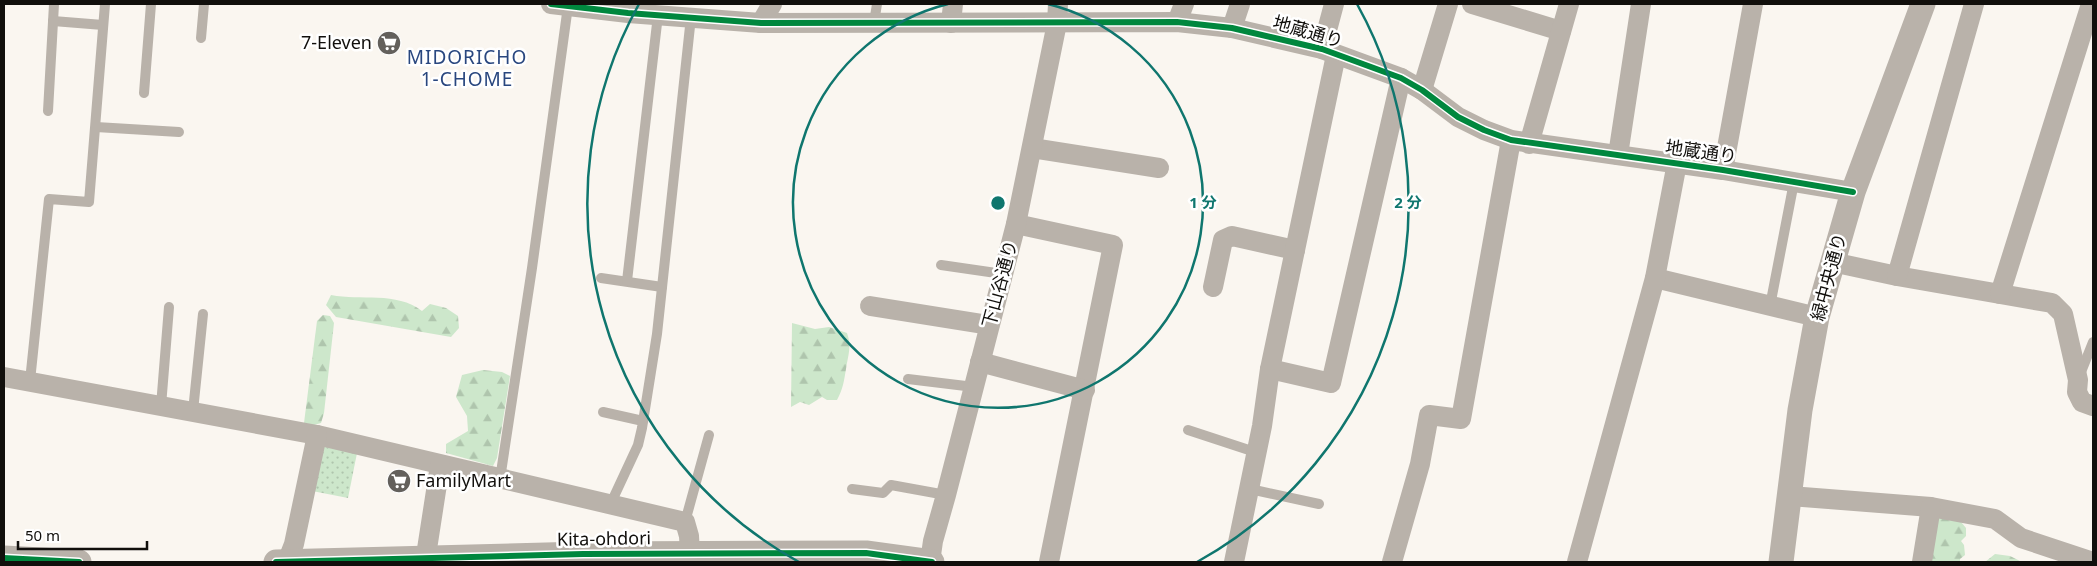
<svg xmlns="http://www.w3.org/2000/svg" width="2097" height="566" viewBox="0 0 2097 566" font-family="'Noto Sans','Noto Sans JP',sans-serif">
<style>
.forest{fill:url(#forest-firs)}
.park{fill:url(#park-dots)}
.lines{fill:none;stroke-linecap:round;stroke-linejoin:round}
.service{stroke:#b9b2aa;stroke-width:10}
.minor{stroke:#b9b2aa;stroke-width:20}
.tertiary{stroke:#b9b2aa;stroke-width:25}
.cycleway-casing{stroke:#fff;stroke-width:9}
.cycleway{stroke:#00873e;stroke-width:6}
.ring{fill:none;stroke:#0f766e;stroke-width:2.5}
.labels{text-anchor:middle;stroke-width:5;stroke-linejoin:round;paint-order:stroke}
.street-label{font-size:18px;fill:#110f0c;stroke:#fff}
.poi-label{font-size:18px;fill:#110f0c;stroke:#fff;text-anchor:end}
.neighbourhood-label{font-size:19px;letter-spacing:1px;fill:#29477f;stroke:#fff}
.centre{fill:#0f766e;stroke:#fff;stroke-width:2.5}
.ring-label{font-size:15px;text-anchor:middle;font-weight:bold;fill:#0f766e;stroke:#fff;stroke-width:5;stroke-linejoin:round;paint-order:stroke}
</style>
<defs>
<pattern id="forest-firs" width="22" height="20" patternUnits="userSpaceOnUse" patternTransform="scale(1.25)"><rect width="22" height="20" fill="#cde7cb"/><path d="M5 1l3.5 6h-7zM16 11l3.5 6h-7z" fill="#afc5ad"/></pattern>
<pattern id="park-dots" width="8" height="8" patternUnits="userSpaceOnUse" patternTransform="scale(1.25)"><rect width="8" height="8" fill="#cde7cb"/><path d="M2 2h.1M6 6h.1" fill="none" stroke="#afc5ad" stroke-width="1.8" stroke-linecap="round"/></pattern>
</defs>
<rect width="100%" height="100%" fill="#faf6f0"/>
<!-- forest -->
<g class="forest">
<path d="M331 295C361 301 396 291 422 311L430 304 446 308 458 316 459 328 451 337 336 317 326 305Z"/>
<polygon points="323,315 330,316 334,323 324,413 321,423 314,425 304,423 317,321"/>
<path d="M792 323 815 329 829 327 847 333C852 347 848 355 846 369 844 381 843 389 837 400H827L822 397 809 405 800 402 791 407Z"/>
<polygon points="483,370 502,372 510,376 497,458 493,466 446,453 446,444 468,431 467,416 456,397 462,375"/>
<polygon points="1943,515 1957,517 1966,528 1966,536 1961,541 1964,545 1965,555 1960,559 1960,562 1932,562 1933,520"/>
<polygon points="1995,554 2010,556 2022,562 1985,562"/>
</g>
<!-- park -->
<polygon class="park" points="316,445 357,453 348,498 307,490"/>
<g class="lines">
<!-- service -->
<g class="service">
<polyline points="53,21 103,25"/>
<polyline points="874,23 877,4"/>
<polyline points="201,38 204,4"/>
<polyline points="144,93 151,4"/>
<polyline points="48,111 54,4"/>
<polyline points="96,127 179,132"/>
<polyline points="941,265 1003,274"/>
<polyline points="601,278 662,287"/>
<polyline points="627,281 658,15"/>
<polyline points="1770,306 1794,182"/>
<polyline points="2079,377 2093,342"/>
<polyline points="908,379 974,387"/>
<polyline points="30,381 49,199 89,202 105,4"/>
<polyline points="161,406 169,307"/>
<polyline points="193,411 203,314"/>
<polyline points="603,412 643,421"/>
<polyline points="1188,430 1255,452"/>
<polyline points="500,479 532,268 568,6"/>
<polyline points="852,489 883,493 891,485 946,495"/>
<polyline points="1250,489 1319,504"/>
<polyline points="611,503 638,445 642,428 657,334 691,17"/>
<polyline points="685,522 709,435"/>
</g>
<!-- minor -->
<g class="minor">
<polyline points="551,4 628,13 761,23 1177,22 1232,28 1322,49 1401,78 1422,90 1458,117 1484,130 1511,140 1723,170 1853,192"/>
<polyline points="1472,4 1561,31"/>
<polyline points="1177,22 1184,4"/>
<polyline points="761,23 772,4"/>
<polyline points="951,23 953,4"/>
<polyline points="1232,28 1240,4"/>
<polyline points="1322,49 1334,4"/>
<polyline points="1422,90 1448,4"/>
<polyline points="1529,144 1569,4"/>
<polyline points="1032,148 1159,168"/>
<polyline points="1618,155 1641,4"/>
<polyline points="1723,170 1753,4"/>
<polyline points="1016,224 1113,245 1049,562"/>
<polyline points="1832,262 1897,276 2052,303 2063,314 2078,380 2077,392 2082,402 2093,406"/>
<polyline points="1897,276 1974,4"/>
<polyline points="1655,278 1817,317"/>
<polyline points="1213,287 1223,240 1232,236 1295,250"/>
<polyline points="2000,294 2091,4"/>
<polyline points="870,306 989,325"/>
<polyline points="980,362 1085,390"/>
<polyline points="1270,369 1331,383 1401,78"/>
<polyline points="4,377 317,435 685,522 689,536 690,553"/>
<polyline points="1790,496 1931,507 1995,519 2021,538 2093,562"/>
<polyline points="287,562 294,544 317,435"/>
<polyline points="425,562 440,465"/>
<polyline points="930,562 933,541 946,495 1016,224 1057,23 1058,4"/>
<polyline points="1234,562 1262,426 1270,369 1336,55"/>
<polyline points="1392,562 1420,464 1429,415 1461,419 1511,140"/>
<polyline points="1577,562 1655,278 1677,163"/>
<polyline points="1922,562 1931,507"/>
</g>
<!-- tertiary -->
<g class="tertiary">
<polyline points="4,558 79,562"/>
<polyline points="276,562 583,554 866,553 932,562"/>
<polyline points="1781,562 1800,410 1817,317 1853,192 1923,4"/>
</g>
<!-- cycleway casing -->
<g class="cycleway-casing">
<g id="cycleway">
<polyline points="551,4 628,13 761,23 1177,22 1232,28 1322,49 1401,78 1422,90 1458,117 1484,130 1511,140 1723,170 1853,192"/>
<polyline points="4,558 79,562"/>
<polyline points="276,562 583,554 866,553 932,562"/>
</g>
</g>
<!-- cycleway -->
<use href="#cycleway" class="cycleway"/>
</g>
<!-- distance rings -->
<g class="ring">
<path d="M1048 4A205 205 0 1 1 948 4"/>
<path d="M799 562A410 410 0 0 1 639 4M1357 4A410 410 0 0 1 1197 562"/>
</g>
<!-- icons -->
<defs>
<g id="supermarket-disc" transform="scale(1.25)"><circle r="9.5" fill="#63605c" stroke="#fff"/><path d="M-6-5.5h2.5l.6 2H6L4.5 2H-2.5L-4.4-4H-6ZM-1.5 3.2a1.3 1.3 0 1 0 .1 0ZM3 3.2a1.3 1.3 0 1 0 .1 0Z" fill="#fff"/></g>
</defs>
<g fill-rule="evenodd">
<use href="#supermarket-disc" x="389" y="43"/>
<use href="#supermarket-disc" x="399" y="481"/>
</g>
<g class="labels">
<!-- street labels -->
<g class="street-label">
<text transform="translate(1308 32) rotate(16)" y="6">地蔵通り</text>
<text transform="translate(1701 152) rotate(8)" y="6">地蔵通り</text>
<text transform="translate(1829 277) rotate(-75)" y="6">緑中央通り</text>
<text transform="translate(1000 284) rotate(-75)" y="6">下山谷通り</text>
<text transform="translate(604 539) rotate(-1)" y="6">Kita-ohdori</text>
</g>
<!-- poi labels -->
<g class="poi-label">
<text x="372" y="49">7-Eleven</text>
<text x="416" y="487" text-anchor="start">FamilyMart</text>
</g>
<!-- neighbourhood labels -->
<g class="neighbourhood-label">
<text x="467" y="64">MIDORICHO<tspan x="467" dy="22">1-CHOME</tspan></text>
</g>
</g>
<circle cx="998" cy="203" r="8" class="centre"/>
<g class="ring-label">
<text x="1203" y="208">1 分</text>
<text x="1408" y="208">2 分</text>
</g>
<!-- border -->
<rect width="2097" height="566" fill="none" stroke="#110f0c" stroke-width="10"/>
<!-- scale -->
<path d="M18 541v8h129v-8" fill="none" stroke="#110f0c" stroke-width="2.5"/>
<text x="25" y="541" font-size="15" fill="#110f0c" stroke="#ffffff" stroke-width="4" paint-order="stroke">50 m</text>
</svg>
